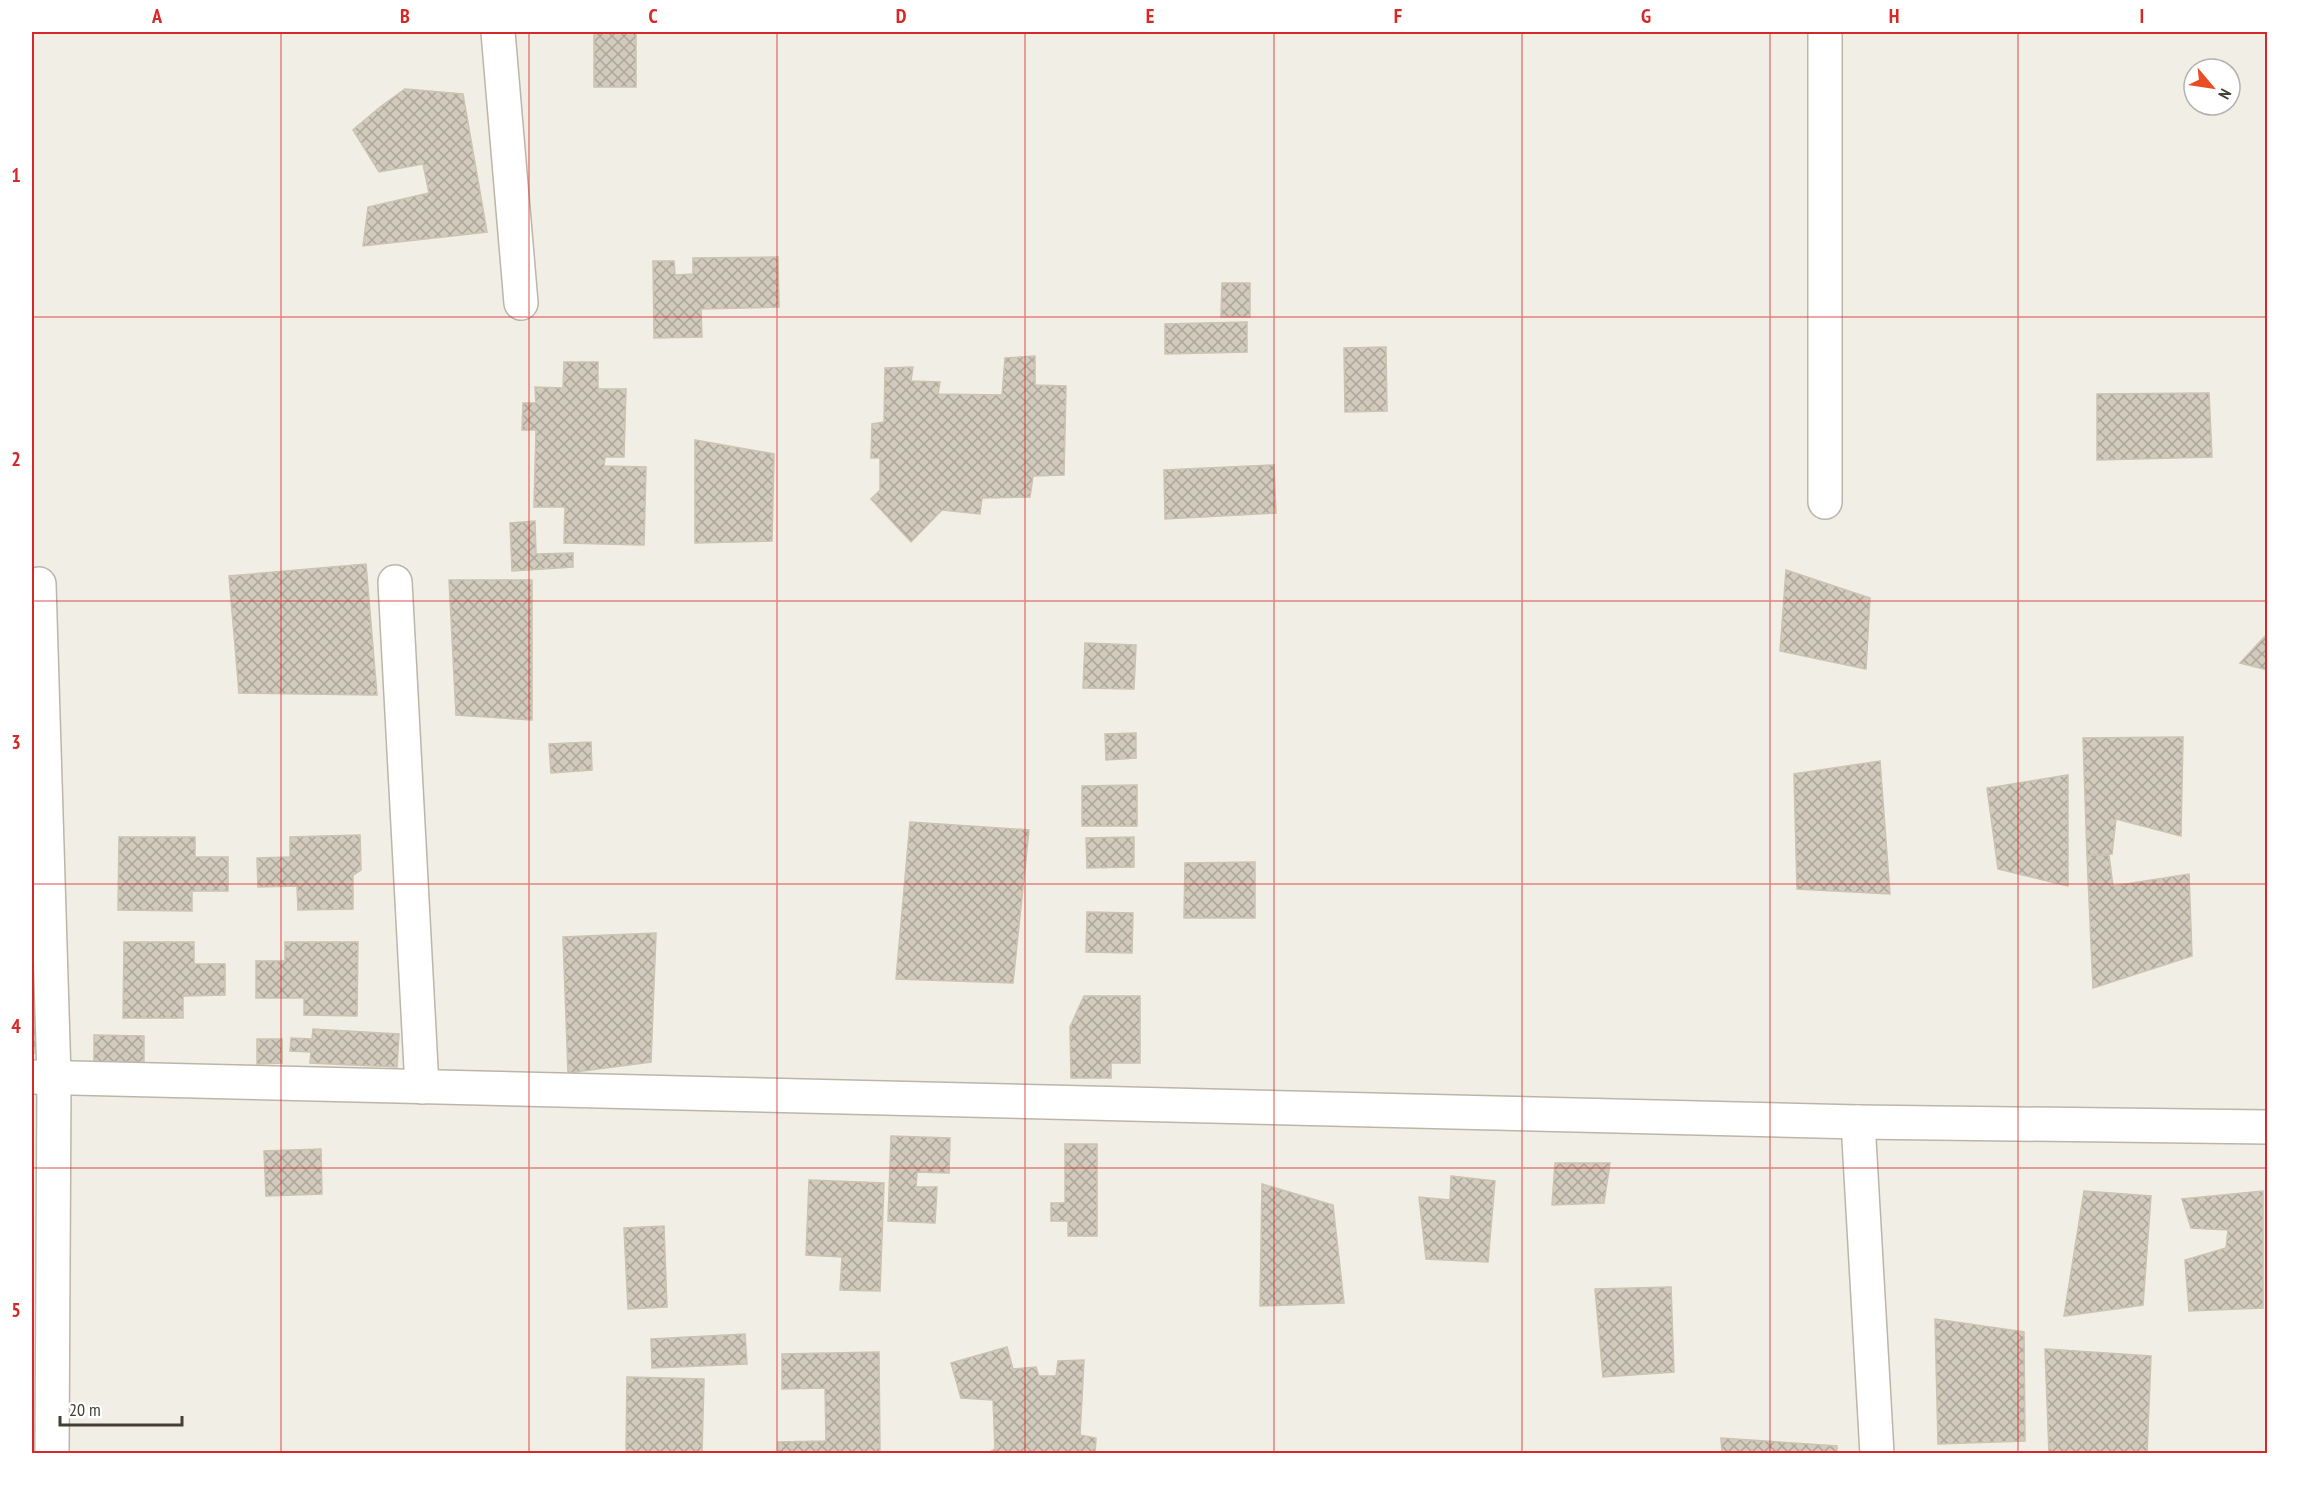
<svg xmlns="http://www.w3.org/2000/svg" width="2299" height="1485" viewBox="0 0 2299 1485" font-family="'PT Sans Narrow',sans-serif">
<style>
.building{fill:url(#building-cross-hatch);stroke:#ccc3b0;stroke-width:1.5}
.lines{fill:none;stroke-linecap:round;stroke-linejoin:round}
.minor-casing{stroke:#bcb6a9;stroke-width:36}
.minor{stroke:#fff;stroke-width:33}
.grid{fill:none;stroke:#d62828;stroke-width:1.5;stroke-opacity:0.55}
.neatline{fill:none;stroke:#d62828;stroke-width:2}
.grid-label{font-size:20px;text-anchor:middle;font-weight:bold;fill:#d62828}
</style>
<defs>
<pattern id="building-cross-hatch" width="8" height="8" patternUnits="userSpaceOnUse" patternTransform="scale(1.5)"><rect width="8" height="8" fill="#d2cabc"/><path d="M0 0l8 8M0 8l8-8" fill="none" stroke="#aca59a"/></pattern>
</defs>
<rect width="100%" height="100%" fill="#f1eee5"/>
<!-- building -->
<g class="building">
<rect x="594" y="32" width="42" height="55"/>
<polygon points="405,89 463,94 487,232 363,246 368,207 429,193 423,164 379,172 353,130 380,107"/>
<polygon points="778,257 779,307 701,309 702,337 654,338 653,261 674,261 675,275 693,274 693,258"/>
<polygon points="1222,283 1250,283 1250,317 1221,317"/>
<polygon points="1247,322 1247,352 1165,354 1165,324"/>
<polygon points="1386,347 1387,411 1345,412 1344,348"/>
<polygon points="1035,356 1035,385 1066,386 1064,475 1033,476 1030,497 982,498 980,514 942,510 911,542 871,499 880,490 880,458 871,458 872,424 884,422 885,368 913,367 911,381 940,382 938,394 1002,395 1005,358"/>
<polygon points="564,362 598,362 598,389 626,389 624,457 605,457 604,466 646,467 644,545 564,543 565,507 534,507 536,430 522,430 523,403 536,403 535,387 563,388"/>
<polygon points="2209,393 2212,457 2097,460 2097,394"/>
<polygon points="695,440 774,454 772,541 695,543"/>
<polygon points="1274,465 1276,513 1165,519 1164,470"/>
<polygon points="535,521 536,554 573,553 573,567 512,571 510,523"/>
<polygon points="366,564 377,695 239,693 229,576"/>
<polygon points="1786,570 1870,598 1866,669 1780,651"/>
<polygon points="449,580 532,580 532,720 456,715"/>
<polygon points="2268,633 2268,670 2240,663"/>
<polygon points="1085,643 1136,645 1134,689 1083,688"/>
<polygon points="1136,733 1136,758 1106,760 1105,734"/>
<polygon points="2183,737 2181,836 2116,819 2112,854 2087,855 2083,738"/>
<polygon points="591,742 592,770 551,773 549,744"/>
<polygon points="1880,761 1890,894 1797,889 1794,774"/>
<polygon points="2068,775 2068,886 1998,869 1987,788"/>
<polygon points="1137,785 1137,826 1082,826 1082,786"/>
<polygon points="910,822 1029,830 1013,983 896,979"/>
<polygon points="360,835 361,870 353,875 353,909 298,910 297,886 258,887 257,858 290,857 290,837"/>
<polygon points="119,837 195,837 195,857 228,857 228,891 192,891 192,911 118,910"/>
<polygon points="1134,837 1134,867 1087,868 1086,838"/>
<polygon points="2087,855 2109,855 2113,886 2189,874 2192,956 2093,988"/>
<polygon points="1255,862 1255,918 1184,918 1185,863"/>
<polygon points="1087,912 1133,913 1132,953 1086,952"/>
<polygon points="32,927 36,927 42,1053 32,1053"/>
<polygon points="656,933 651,1062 568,1073 563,937"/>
<polygon points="124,942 194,942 194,964 225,964 225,995 183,996 183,1018 123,1018"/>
<polygon points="285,942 358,942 357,1016 304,1015 304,998 256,998 256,961 285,961"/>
<polygon points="1084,996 1140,996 1140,1063 1111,1063 1111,1078 1071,1078 1070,1027"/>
<polygon points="313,1029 399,1034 397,1067 310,1063 311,1052 290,1051 291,1038 312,1039"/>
<polygon points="94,1035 144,1036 144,1062 94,1063"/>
<polygon points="257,1039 282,1039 282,1063 257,1064"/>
<polygon points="891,1136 950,1138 949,1173 917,1172 916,1187 937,1187 935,1223 888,1221"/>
<polygon points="1065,1144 1097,1144 1097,1236 1068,1236 1068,1221 1051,1221 1051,1203 1065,1203"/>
<polygon points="321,1149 322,1194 266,1196 264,1151"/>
<polygon points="1555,1163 1610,1163 1604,1203 1552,1205"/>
<polygon points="1451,1176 1495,1181 1488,1262 1426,1259 1419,1197 1450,1200"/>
<polygon points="809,1180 884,1183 880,1291 840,1290 842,1257 806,1255"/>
<polygon points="1262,1184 1333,1205 1344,1303 1260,1306"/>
<polygon points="2084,1191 2151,1196 2143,1305 2064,1316"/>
<polygon points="2263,1191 2263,1308 2189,1311 2185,1260 2226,1248 2228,1230 2191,1228 2182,1199"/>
<polygon points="664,1226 667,1307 628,1309 624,1228"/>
<polygon points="1671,1287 1674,1372 1603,1377 1595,1289"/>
<polygon points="1935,1319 2024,1332 2025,1441 1938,1444"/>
<polygon points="745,1334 747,1364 652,1368 651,1339"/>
<polygon points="1007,1347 1013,1369 1036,1367 1039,1376 1056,1376 1058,1361 1084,1360 1080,1435 1096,1438 1095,1454 986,1454 995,1449 993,1400 961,1398 951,1363"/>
<polygon points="2045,1349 2151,1356 2147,1454 2049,1454"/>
<polygon points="879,1352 880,1454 778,1454 778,1442 826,1441 825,1388 782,1389 782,1354"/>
<polygon points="627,1377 704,1379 702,1452 749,1454 626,1454"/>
<polygon points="1721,1438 1837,1446 1837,1454 1722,1454"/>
</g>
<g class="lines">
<!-- minor casing -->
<g class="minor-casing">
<g id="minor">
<polyline points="498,32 521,303"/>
<polyline points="1825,32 1825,502"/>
<polyline points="395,582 422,1087"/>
<polyline points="39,584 54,1077 52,1454"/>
<polyline points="32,1077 1858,1122 2268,1127"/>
<polyline points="1858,1122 1877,1454"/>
</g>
</g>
<!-- minor -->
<use href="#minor" class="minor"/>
</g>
<!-- grid -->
<path class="grid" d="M281 32V1454M529 32V1454M777 32V1454M1025 32V1454M1274 32V1454M1522 32V1454M1770 32V1454M2018 32V1454M32 317H2268M32 601H2268M32 884H2268M32 1168H2268"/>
<!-- border -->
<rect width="2299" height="1485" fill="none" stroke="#ffffff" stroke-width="66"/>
<!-- north arrow -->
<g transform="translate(2212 87) rotate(119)"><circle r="28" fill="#ffffff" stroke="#b4b2ae" stroke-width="1.5"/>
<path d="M0-4.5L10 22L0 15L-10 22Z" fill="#e94d24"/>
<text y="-9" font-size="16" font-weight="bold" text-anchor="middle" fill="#433f35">N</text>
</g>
<!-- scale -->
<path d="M60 1416v9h122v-9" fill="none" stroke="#433f35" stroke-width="3"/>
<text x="69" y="1416" font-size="18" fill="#433f35" stroke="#ffffff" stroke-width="4.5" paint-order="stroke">20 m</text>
<rect x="33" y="33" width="2233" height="1419" class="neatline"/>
<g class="grid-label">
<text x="157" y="23">A</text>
<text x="405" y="23">B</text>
<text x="653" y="23">C</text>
<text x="901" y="23">D</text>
<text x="1150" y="23">E</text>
<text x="1398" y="23">F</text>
<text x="1646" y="23">G</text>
<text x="1894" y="23">H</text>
<text x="2142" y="23">I</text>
<text x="16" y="182">1</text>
<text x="16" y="466">2</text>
<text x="16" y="749">3</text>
<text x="16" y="1033">4</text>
<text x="16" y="1317">5</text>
</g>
</svg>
